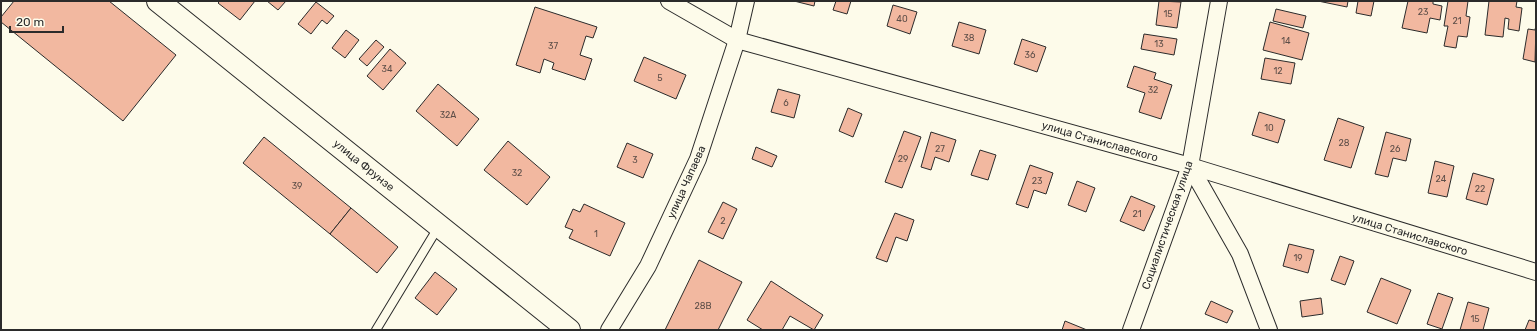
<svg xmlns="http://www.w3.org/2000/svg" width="1537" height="331" viewBox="0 0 1537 331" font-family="Rubik,sans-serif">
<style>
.building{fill:#f2b8a0;stroke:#2b2b2b}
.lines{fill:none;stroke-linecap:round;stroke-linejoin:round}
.service-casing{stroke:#2b2b2b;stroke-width:10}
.minor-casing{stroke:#2b2b2b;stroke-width:18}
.primary-casing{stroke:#2b2b2b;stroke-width:24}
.service{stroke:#fdfbea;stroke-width:8}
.minor{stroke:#fdfbea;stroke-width:16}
.primary{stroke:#fdfbea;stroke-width:22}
.labels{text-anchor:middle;stroke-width:3;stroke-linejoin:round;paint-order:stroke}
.number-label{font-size:9px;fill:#5d4e48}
.street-label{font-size:11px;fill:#2b2b2b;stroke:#fdfbea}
</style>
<rect width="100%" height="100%" fill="#fdfbea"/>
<!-- building -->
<g class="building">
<polygon points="14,1 109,1 176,55 123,121 1,22 1,17"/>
<polygon points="220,1 255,1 240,20 218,3"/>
<polygon points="267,1 286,1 278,10"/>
<polygon points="794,1 815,1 814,6"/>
<polygon points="836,1 851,1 847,14 833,10"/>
<polygon points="1159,1 1181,2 1177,28 1156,25"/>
<polygon points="1318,1 1348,1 1347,7"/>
<polygon points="1358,1 1374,1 1371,16 1356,13"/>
<polygon points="1408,1 1433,1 1433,4 1442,6 1440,20 1430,18 1427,33 1402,28"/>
<polygon points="1448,1 1468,1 1466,16 1470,17 1467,37 1458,36 1456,48 1444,46 1448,26 1444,26"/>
<polygon points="1489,1 1517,1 1516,7 1522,8 1519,31 1508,29 1509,19 1505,18 1503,37 1485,35"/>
<polygon points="316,2 334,16 327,24 322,20 311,34 298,24"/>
<polygon points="893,5 917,12 910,34 887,26"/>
<polygon points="535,7 597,27 593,38 586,36 580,55 592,59 585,80 552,69 554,63 544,59 540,73 516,65"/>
<polygon points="1276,9 1306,16 1303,28 1273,21"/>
<polygon points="959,22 986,30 979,54 952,46"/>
<polygon points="1270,22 1309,33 1302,60 1263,50"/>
<polygon points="1536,25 1535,62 1523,59 1528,29 1535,30"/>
<polygon points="346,30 359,40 345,58 332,48"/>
<polygon points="1144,34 1177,39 1174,55 1141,49"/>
<polygon points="1022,39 1046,47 1037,72 1014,64"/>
<polygon points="376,40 384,47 367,66 359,59"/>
<polygon points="390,49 406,63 383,90 367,76"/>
<polygon points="644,57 686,75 676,99 634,81"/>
<polygon points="1265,58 1295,63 1291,84 1261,79"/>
<polygon points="1134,66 1156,73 1154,79 1172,85 1161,119 1139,112 1145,93 1127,87"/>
<polygon points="438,84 479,119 457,146 416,111"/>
<polygon points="778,89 800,95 794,118 771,112"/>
<polygon points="848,108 862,114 853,137 839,131"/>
<polygon points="1259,112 1285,120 1278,143 1252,135"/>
<polygon points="1338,118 1364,127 1351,168 1324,160"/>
<polygon points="904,131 921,137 902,188 885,182"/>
<polygon points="931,132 956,140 949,162 935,157 931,170 921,167"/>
<polygon points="1386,132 1411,139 1406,161 1393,158 1388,177 1375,174"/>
<polygon points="264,137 351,208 330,234 243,163"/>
<polygon points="508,141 550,177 527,205 484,170"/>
<polygon points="627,143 653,154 643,178 617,167"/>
<polygon points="756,147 777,156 772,167 752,159"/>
<polygon points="980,150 996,155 988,180 971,175"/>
<polygon points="1435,161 1454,166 1447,197 1428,193"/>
<polygon points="1030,165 1053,173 1046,194 1034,190 1028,208 1016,204"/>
<polygon points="1473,173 1494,179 1487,205 1466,199"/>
<polygon points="1077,181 1095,188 1086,212 1068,205"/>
<polygon points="1131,196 1155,206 1144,231 1120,221"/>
<polygon points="723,202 737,209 723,239 708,232"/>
<polygon points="584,204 625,223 610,256 569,238 573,230 565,227 573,209 580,212"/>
<polygon points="351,208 398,247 377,273 330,234"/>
<polygon points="895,213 914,220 907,241 896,237 887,262 876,258"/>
<polygon points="1289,244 1314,250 1308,273 1283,266"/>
<polygon points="1340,256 1354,261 1345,285 1331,280"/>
<polygon points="699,260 742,282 718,330 665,330"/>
<polygon points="435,272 457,289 437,315 415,298"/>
<polygon points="1381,278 1411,290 1397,324 1367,312"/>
<polygon points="771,281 823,315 814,330 790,316 782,330 763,330 747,320"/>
<polygon points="1438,293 1453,298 1442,329 1427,324"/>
<polygon points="1321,298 1323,314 1302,317 1300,301"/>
<polygon points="1211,301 1233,311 1227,323 1205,314"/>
<polygon points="1468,302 1489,308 1483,330 1460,330"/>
<polygon points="1529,320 1536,322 1536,330 1525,330"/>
<polygon points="1065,321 1087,330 1062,330"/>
</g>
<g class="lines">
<!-- service casing -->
<g class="service-casing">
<polyline id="service" points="376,330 439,226"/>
</g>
<!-- minor casing -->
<g class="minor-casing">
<g id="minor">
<polyline points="669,1 737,40 1190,166 1536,272"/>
<polyline points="1190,166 1240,254 1269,330"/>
<polyline points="609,330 648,266 698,159 737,40 746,1"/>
<polyline points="1131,330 1190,166 1219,1"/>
</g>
</g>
<!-- primary casing -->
<g class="primary-casing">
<polyline id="primary" points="158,1 569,330"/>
</g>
<!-- service -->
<use href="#service" class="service"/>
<!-- minor -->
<use href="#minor" class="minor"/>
<!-- primary -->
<use href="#primary" class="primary"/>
</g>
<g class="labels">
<!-- number labels -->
<g class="number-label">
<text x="1423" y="15">23</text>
<text x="1168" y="17">15</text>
<text x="902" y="22">40</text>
<text x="1457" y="24">21</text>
<text x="969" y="41">38</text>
<text x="1286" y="44">14</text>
<text x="1159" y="47">13</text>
<text x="553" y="49">37</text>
<text x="1030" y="58">36</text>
<text x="387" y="72">34</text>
<text x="1278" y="74">12</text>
<text x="660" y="81">5</text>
<text x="1153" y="93">32</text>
<text x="786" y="106">6</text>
<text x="448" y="118">32А</text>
<text x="1269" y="131">10</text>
<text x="1344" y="146">28</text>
<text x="940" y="152">27</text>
<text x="1395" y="152">26</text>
<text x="903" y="162">29</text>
<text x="635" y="163">3</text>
<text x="517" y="176">32</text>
<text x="1441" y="182">24</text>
<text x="1037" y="184">23</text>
<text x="297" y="189">39</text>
<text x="1480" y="192">22</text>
<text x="1137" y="217">21</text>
<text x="723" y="224">2</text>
<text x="596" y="237">1</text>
<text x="1298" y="261">19</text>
<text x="703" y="309">28В</text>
<text x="1475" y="322">15</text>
</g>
<!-- street labels -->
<g class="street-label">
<text transform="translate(1100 141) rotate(16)" y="4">улица Станиславского</text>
<text transform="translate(364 165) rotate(39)" y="4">улица Фрунзе</text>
<text transform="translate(686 182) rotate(-66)" y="4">улица Чапаева</text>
<text transform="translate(1167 225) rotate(-71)" y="4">Социалистическая улица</text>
<text transform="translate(1410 234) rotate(17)" y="4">улица Станиславского</text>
</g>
</g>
<!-- border -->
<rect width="1537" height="331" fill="none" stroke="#2b2b2b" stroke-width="4"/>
<!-- scale -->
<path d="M10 26v6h53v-6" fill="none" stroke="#2b2b2b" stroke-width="2"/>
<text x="16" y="26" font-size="12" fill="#2b2b2b" stroke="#fdfbea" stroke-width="3" paint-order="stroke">20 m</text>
</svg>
